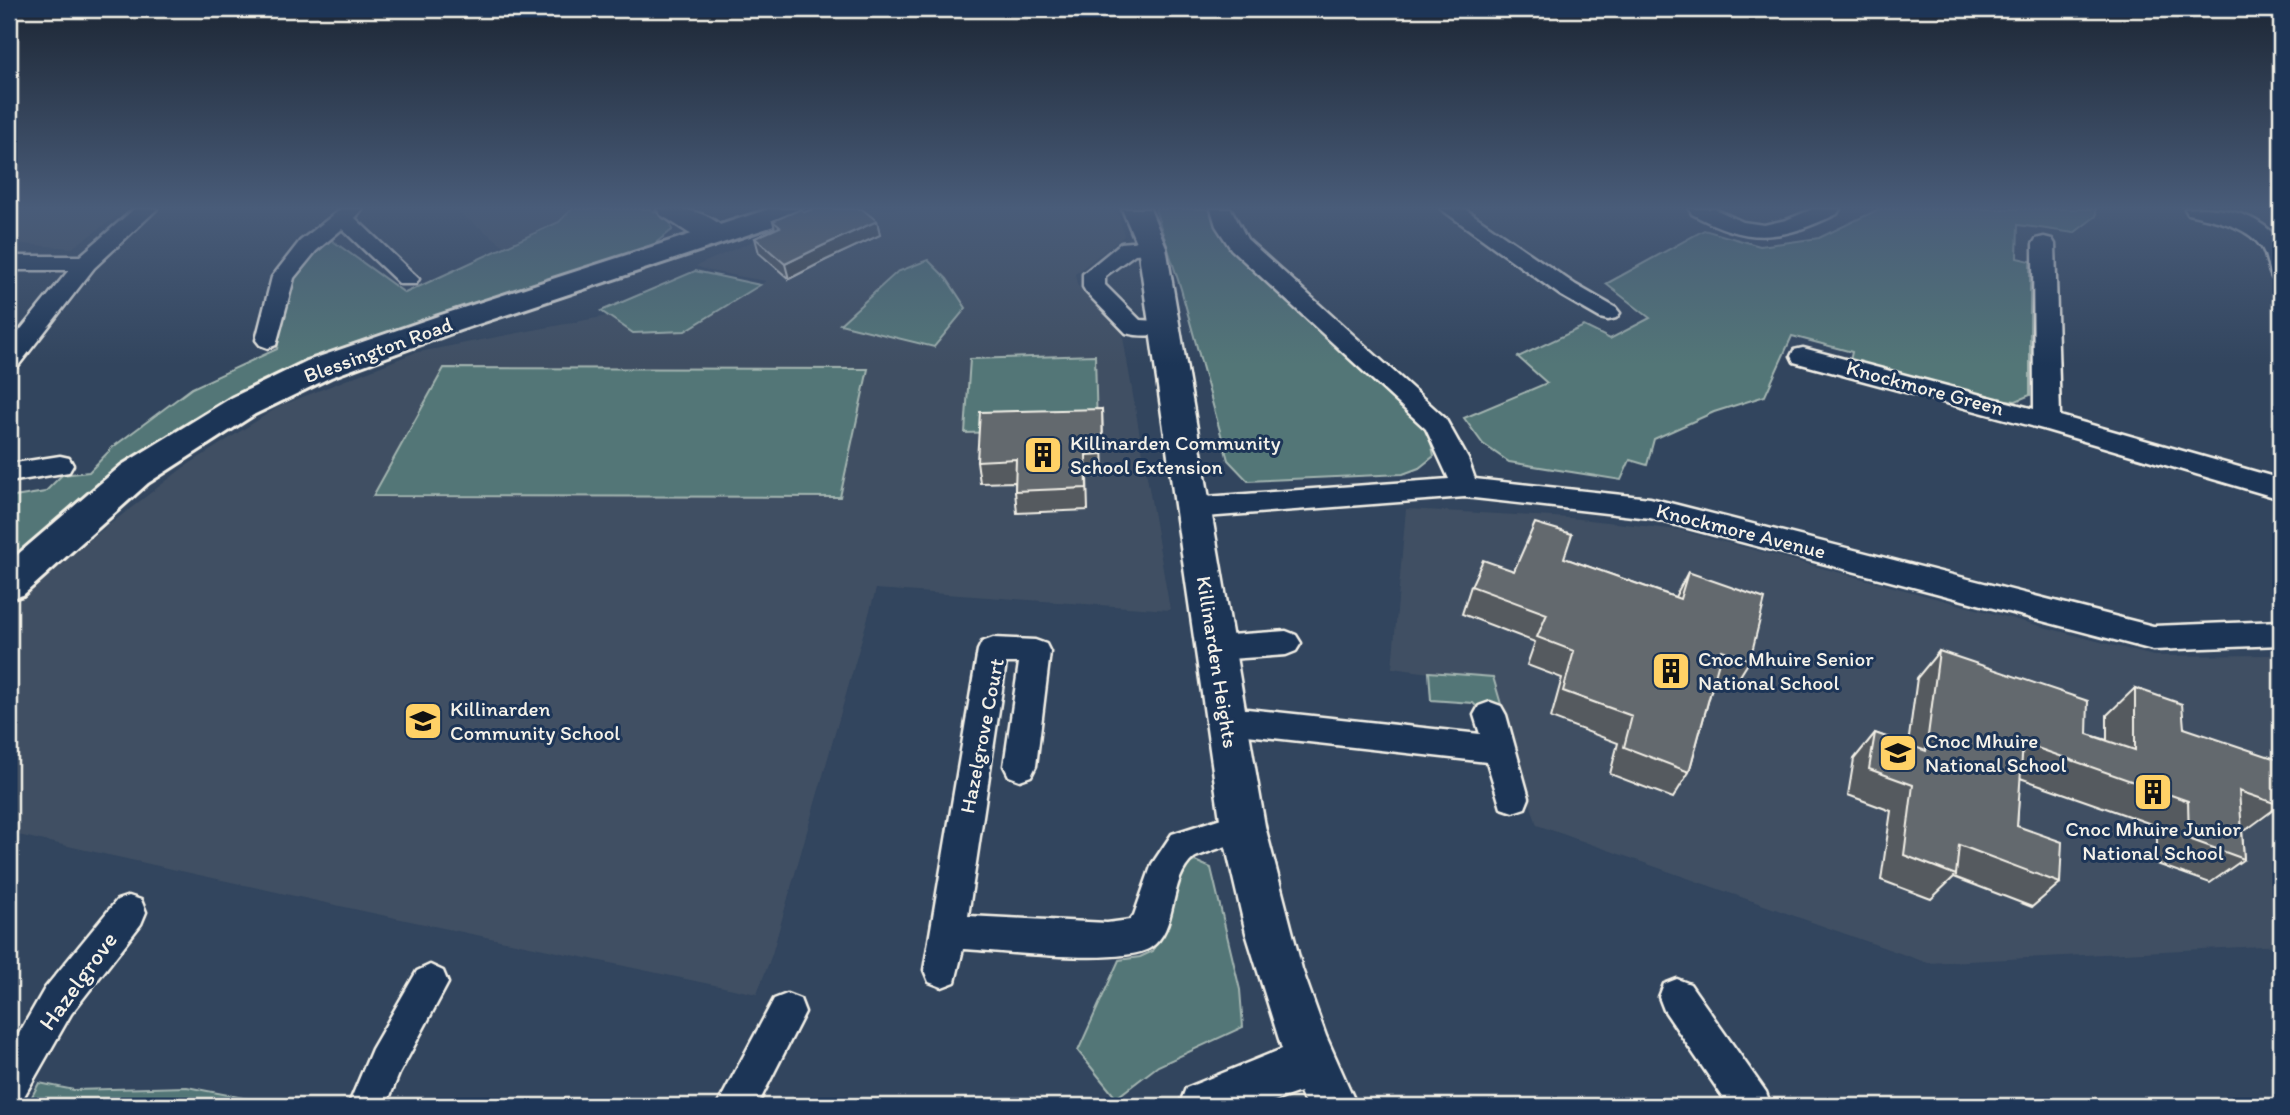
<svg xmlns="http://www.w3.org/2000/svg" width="2290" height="1115" viewBox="0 0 2290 1115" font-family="Itim,sans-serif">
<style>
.built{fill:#415063;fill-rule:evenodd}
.green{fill:#527677;stroke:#a3b4b0;stroke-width:2}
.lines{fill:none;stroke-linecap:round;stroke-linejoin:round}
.minor-casing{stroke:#f4f1e8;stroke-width:5}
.tertiary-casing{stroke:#f4f1e8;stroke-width:5}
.primary-casing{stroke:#f4f1e8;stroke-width:6}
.minor{fill:#1d3557;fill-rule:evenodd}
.tertiary{fill:#1d3557;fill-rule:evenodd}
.primary{fill:#1d3557;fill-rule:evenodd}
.wall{fill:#555a5f;stroke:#f4f1e8;stroke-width:2}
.shaded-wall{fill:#454a4d;stroke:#f4f1e8;stroke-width:2}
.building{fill:#63696e;stroke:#f4f1e8;stroke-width:2}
.labels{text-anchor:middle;stroke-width:6;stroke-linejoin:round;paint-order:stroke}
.street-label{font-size:21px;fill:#f4f1e8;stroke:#1d3557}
.poi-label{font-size:21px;fill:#f4f1e8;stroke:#1d3557;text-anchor:start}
.near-street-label{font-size:24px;fill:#f4f1e8;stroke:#1d3557}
</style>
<rect width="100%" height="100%" fill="#32455e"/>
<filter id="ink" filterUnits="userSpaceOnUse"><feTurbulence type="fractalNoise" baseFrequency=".0143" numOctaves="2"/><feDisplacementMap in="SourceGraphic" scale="14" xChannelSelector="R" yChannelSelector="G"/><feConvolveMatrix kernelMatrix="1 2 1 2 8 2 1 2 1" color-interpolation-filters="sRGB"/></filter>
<g filter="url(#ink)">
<!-- built -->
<g class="built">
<polygon points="9,209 127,209 72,248 9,243"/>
<polygon points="454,209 572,209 559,222 506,247"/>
<path d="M841 209H1113L1120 218 1124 236 1075 274 1077 285 1121 326 1170 610 876 589 772 954 757 994 363 911 9 833V602L183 468 280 406 414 353 607 316 633 333 685 331 766 281 710 271 696 266 776 231ZM897 272 966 308 934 347 841 324Z"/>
<polygon points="1406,509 1570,518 1679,530 2153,656 2281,655 2281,945 1928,963 1537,825 1492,681 1392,668"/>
</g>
<!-- green -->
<g class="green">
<polygon points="572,209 650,209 670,220 672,230 653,245 617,260 399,330 59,520 9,566 9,483 13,486 14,497 45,492 62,475 89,472 113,447 192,388 277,349 291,277 330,239 405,293 559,222"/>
<polygon points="1155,209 1213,209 1218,229 1262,278 1428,427 1434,456 1419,468 1403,474 1248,481 1228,460 1181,289"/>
<polygon points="1879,209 2096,209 2096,216 2074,233 2018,225 2017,258 2030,261 2030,395 2016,401 1995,399 1850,361 1852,352 1792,336 1765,396 1714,412 1654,439 1647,465 1630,460 1621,480 1509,462 1483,444 1464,418 1547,383 1518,357 1584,326 1610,339 1650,318 1606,284 1704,230 1760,246 1819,238"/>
<polygon points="928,260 947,279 966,308 934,347 840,324 897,272"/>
<polygon points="695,271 760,285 685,331 633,333 601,311"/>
<polygon points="1095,355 1097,429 965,433 970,359"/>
<polygon points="444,368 868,369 840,497 373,496"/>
<polygon points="1429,672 1493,677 1503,711 1478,708 1473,703 1431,700"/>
<polygon points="1195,861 1211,868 1240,990 1243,1027 1158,1066 1116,1098 1078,1051 1119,960 1140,957 1153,951 1165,920 1177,875 1185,865"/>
<polygon points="39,1083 74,1090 187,1087 284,1106 27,1106"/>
</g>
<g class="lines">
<!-- minor casing -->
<g class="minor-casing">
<g id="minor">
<polygon points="134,209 157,209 94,268 18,366 9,368 9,344 69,270 9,270 9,256 80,256"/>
<polygon points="341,209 363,209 355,218 419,279 416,284 400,284 342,229 316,251 294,278 276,345 268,348 260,345 256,340 272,277 300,241"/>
<polygon points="1211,209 1231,209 1247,239 1445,418 1468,459 1475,479 1650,498 2153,626 2281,621 2281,645 2153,650 1650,518 1465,497 1192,518 1182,515 1178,508 1182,501 1192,498 1449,479 1426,429 1231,249 1216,226"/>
<polygon points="1441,209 1465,209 1576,285 1616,308 1620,313 1616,318 1608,320 1600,318 1560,295"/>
<path d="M1689 209H1715L1743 222 1764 225 1786 220 1813 209H1840L1837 214C1780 241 1749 245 1692 214Z"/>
<path d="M2185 209C2220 206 2259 212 2281 243V281L2273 279C2267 270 2268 258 2262 248 2247 225 2213 220 2188 214Z"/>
<polygon points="2044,237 2052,239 2055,244 2060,416 2281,479 2281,499 2043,429 1794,362 1791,356 1794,350 1803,348 2034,409 2033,244 2036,239"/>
<path d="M1152 240 1160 242 1163 247 1160 252 1135 254 1105 276V285L1140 320 1172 322 1176 327 1172 332C1158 336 1140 337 1126 333L1086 292 1083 287V274L1121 243Z"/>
<polygon points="60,456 69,458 73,465 69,472 9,482 9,464"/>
<polygon points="1286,631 1296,635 1301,643 1296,651 1286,655 1215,660 1204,656 1200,648 1204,640 1215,636"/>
<path d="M993 638 1035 640 1046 644 1050 652 1036 766 1031 776 1020 780 1009 776 1004 766 1019 663H1006L968 916 1107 923 1130 920 1134 915 1152 864 1172 834 1243 811 1255 816 1260 826 1255 836C1245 840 1198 855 1194 858 1167 880 1179 930 1150 948 1121 966 1001 951 963 949L955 982 942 987 929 982 924 970 978 650 982 642Z"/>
<polygon points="1490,702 1501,706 1506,715 1529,798 1525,808 1513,812 1501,808 1487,762 1247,735 1226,736 1215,732 1210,723 1215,714 1226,710 1247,709 1480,734 1474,715 1479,706"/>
<polygon points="129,896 141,900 146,912 141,924 71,1014 22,1100 9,1106 9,1051 45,988 117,900"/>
<polygon points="430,965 443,971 448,983 399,1074 386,1106 348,1106 372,1049 417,971"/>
<polygon points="1677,979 1690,984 1766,1092 1771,1106 1729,1106 1664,1010 1659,997 1664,984"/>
<polygon points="787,994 800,999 805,1012 757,1106 717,1106 774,999"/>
</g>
</g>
<!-- tertiary casing -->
<g class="tertiary-casing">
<g id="tertiary">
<path d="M657 209C682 207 714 212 729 235L725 241C702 247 680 226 661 215Z"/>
<polygon points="1122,209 1150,209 1166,247 1265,826 1302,969 1326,1036 1357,1106 1306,1106 1300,1092 1260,1106 1179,1106 1186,1088 1282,1049 1246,933 1221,826 1138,247"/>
</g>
</g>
<!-- primary casing -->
<g class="primary-casing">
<polygon id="primary" points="769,209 812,209 807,215 460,330 331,377 255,414 148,483 23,595 9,599 9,562 122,465 231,398 307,361 438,316"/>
</g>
<!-- minor -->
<use href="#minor" class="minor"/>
<!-- tertiary -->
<use href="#tertiary" class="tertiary"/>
<!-- primary -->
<use href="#primary" class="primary"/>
</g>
<!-- wall -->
<g class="wall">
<polygon points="804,212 877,221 880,235 826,260 789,279 759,253 755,238 775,229 773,221"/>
<polygon points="1102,409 1104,476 1087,477 1088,510 1017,513 1015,491 1015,482 980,483 977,461"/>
<polygon points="1564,558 1675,597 1688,572 1750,660 1733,687 1714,680 1689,772 1673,798 1610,774 1618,743 1551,718 1562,678 1527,665 1535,642 1462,614 1471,586 1514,571"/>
<polygon points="1939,651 2087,734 2107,740 2107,715 2135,688 2280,805 2246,830 2242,829 2244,859 2210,883 2157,864 2157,826 2020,778 2017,826 2060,883 2032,907 1954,877 1931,899 1881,880 1891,811 1848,795 1854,759 1875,733 1908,745 1917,678"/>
</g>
<!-- shaded-wall -->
<polygon class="shaded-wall" points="877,221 880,235 826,260 789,279 785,264 822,246"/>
<!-- building -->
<g class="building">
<polygon points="801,209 804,212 813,209 862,209 877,221 822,246 785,264 755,238 780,227 773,221"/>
<polygon points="1102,409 1103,454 1086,455 1087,488 1015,491 1016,459 977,461 980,412"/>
<polygon points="1535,523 1572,534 1564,558 1680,599 1688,572 1765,599 1750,660 1722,650 1689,772 1624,747 1632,716 1563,691 1574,651 1537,637 1547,614 1471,586 1483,560 1514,571"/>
<polygon points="1939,651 2088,701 2087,734 2135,750 2135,688 2182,704 2184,728 2276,759 2280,805 2239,791 2244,859 2189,839 2188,801 2023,743 2017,826 2062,842 2060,883 1959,845 1956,875 1904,855 1913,785 1869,769 1875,733 1926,751"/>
</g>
</g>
<!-- sky -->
<linearGradient id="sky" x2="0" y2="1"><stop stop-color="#1c2634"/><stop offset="0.57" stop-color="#495c79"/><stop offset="1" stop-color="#495c79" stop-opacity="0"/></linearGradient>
<rect width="2290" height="365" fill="url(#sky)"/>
<!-- icons -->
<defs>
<g id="building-square" transform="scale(2.0125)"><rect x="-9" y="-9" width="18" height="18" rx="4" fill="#ffd166" stroke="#1d3557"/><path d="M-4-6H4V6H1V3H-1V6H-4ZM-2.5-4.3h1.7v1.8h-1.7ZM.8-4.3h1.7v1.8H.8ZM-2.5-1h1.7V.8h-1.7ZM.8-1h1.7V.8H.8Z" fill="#111"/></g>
<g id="school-square" transform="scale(2.0125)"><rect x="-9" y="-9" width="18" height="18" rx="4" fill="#ffd166" stroke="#1d3557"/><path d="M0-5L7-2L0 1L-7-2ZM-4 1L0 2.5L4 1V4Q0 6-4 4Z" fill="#111"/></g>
</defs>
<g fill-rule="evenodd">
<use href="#building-square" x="1043" y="455"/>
<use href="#building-square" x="1671" y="671"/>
<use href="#school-square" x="423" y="721"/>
<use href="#school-square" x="1898" y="753"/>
<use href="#building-square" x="2153" y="792"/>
</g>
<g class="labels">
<!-- street labels -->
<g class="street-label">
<text transform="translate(378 350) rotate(-20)" y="7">Blessington Road</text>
<text transform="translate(1925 388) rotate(15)" y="7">Knockmore Green</text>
<text transform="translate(1741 531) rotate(14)" y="7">Knockmore Avenue</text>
<text transform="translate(1217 662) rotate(81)" y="7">Killinarden Heights</text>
<text transform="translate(982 736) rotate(-79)" y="7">Hazelgrove Court</text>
</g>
<!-- poi labels -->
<g class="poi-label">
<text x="1070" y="450">Killinarden Community<tspan x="1070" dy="24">School Extension</tspan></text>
<text x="1698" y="666">Cnoc Mhuire Senior<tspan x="1698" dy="24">National School</tspan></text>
<text x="450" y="716">Killinarden<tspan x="450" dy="24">Community School</tspan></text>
<text x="1925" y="748">Cnoc Mhuire<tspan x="1925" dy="24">National School</tspan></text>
<text x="2153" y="836" text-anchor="middle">Cnoc Mhuire Junior<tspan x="2153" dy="24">National School</tspan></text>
</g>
<!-- near-street labels -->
<g class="near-street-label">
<text transform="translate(78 981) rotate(-54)" y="8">Hazelgrove</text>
</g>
</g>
<!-- margin -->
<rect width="2290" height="1115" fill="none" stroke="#1d3557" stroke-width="35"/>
<rect x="18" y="18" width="2255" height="1080" fill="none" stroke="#f4f1e8" stroke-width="2.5" filter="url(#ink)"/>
</svg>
